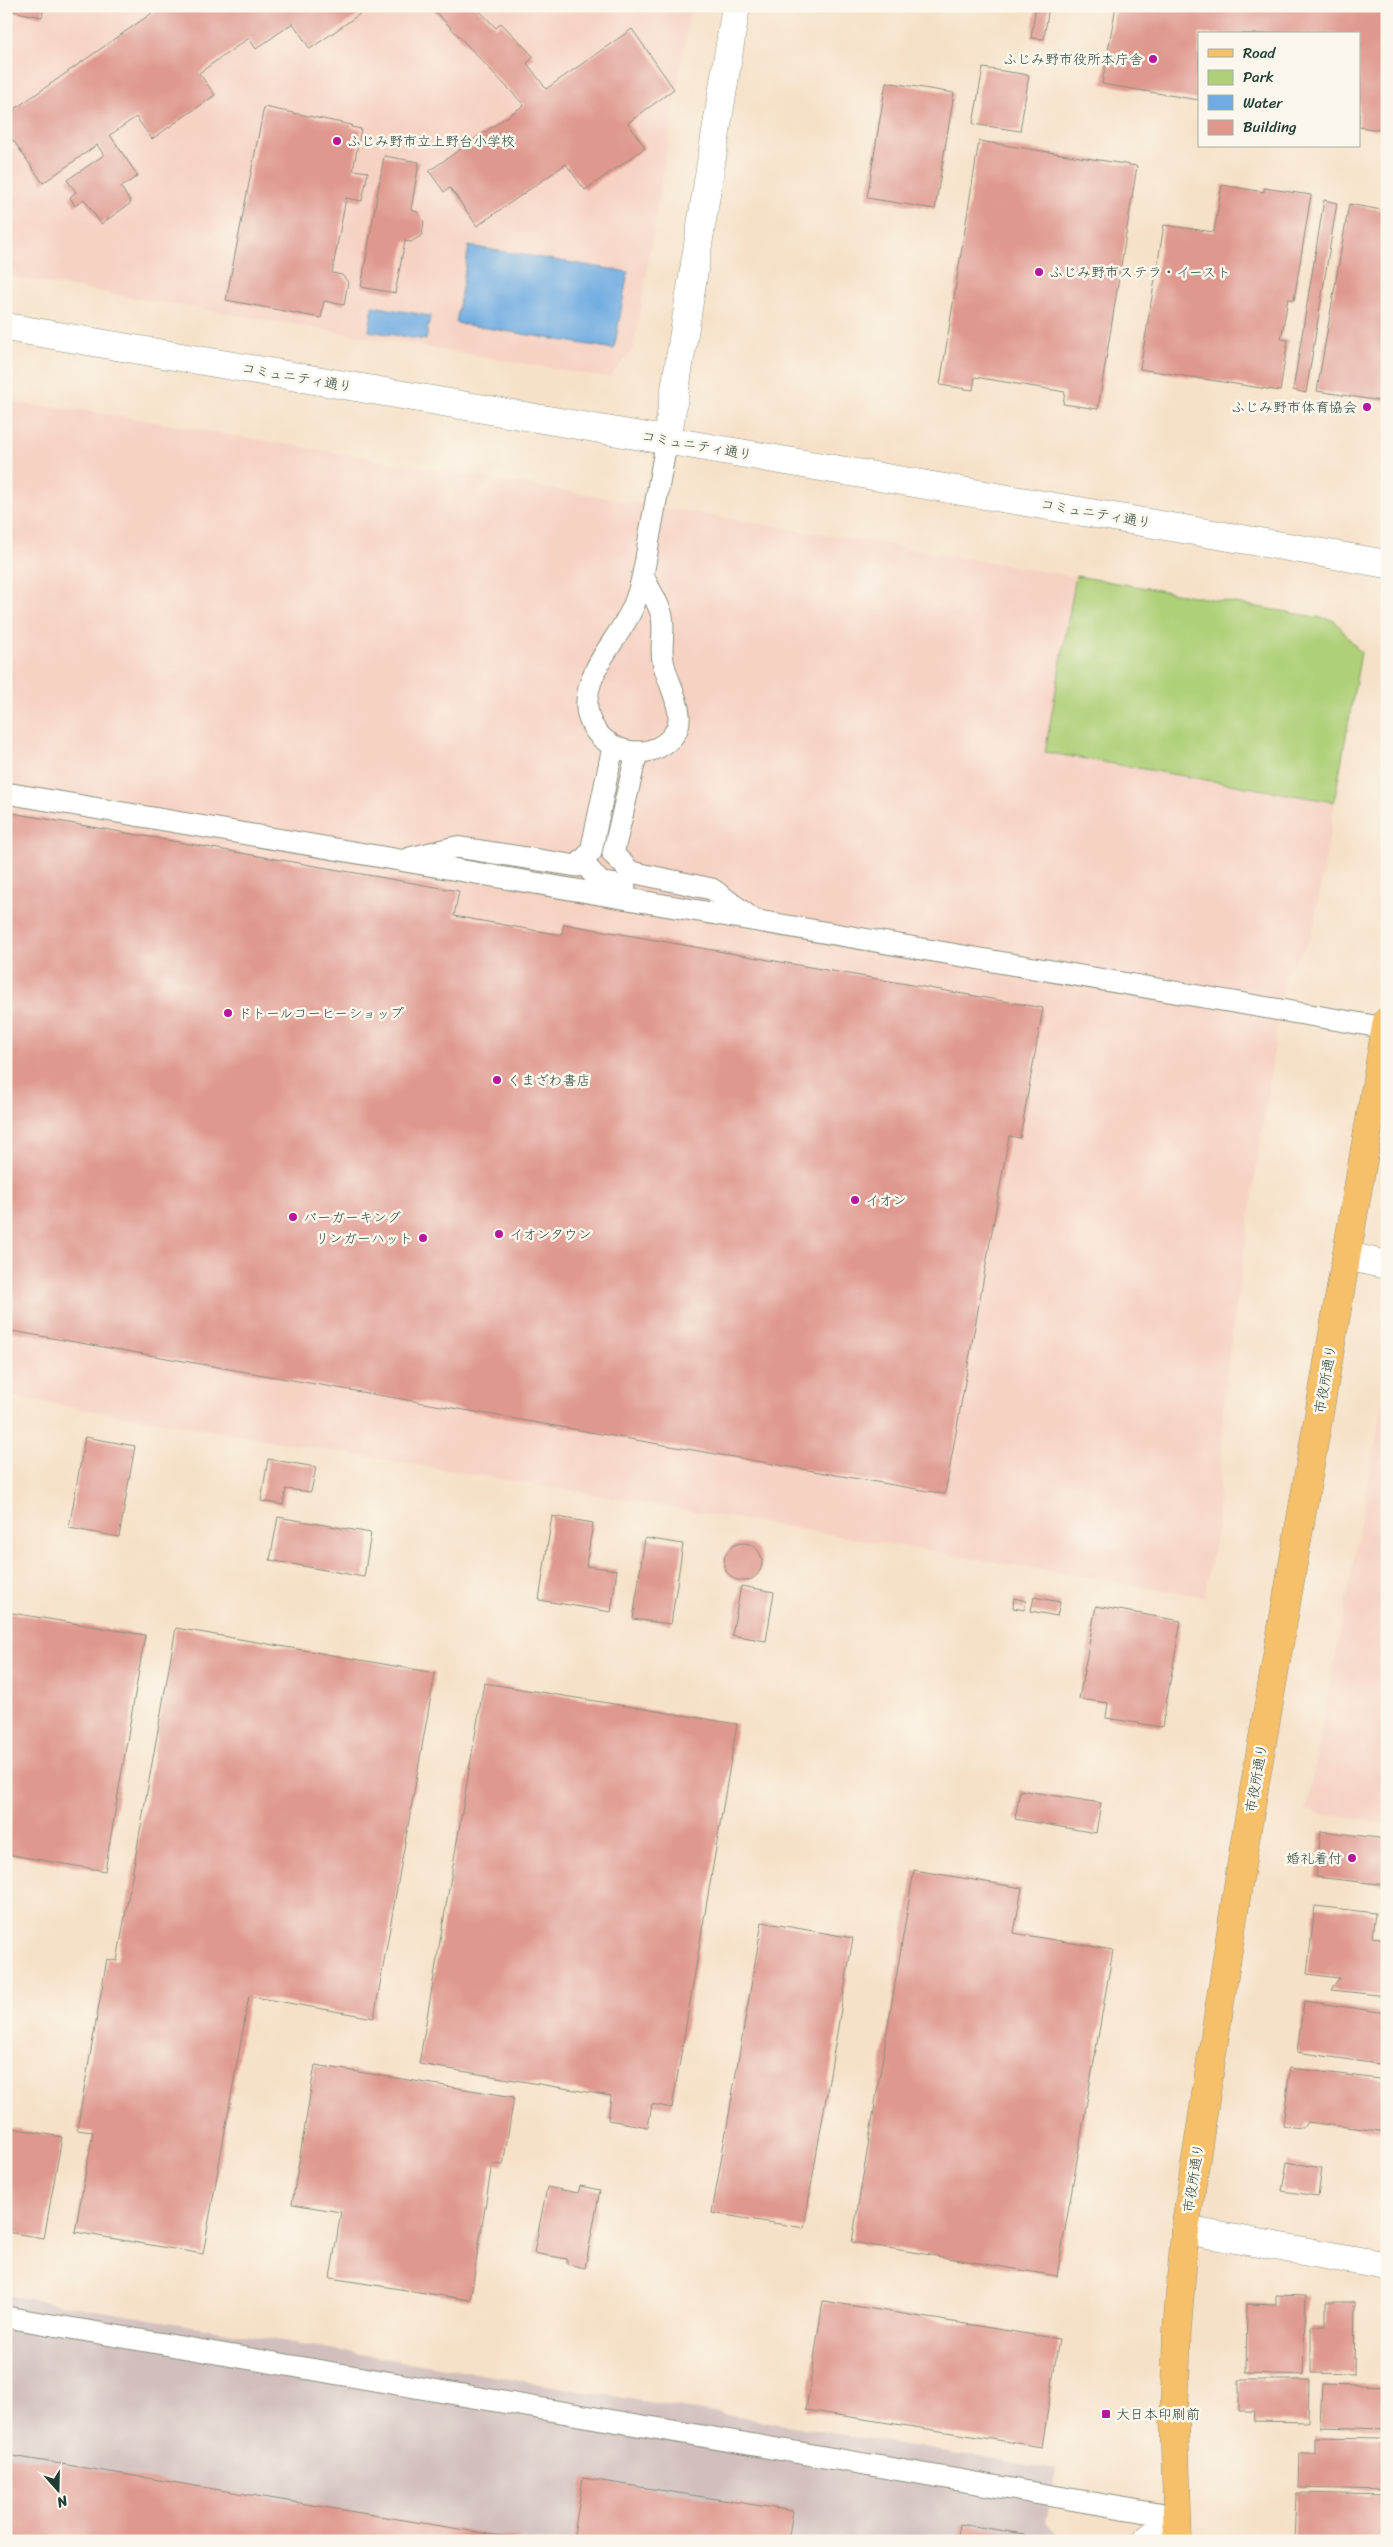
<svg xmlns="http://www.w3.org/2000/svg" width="1393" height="2547" viewBox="0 0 1393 2547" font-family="Sriracha,'Klee One',sans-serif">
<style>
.built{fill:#f6d2c3}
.industrial{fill:#d1bfbd}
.green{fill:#afd078;stroke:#678656}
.water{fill:#70ace1;stroke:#48748a}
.building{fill:#df988e}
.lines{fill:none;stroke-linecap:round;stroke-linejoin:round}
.service-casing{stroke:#8a8f7e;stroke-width:23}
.minor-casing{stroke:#8a8f7e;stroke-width:29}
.tertiary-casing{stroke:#8a8f7e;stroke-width:29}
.primary-casing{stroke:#8a8f7e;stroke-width:29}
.service{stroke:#fff;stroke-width:21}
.minor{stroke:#fff;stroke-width:28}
.tertiary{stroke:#fff;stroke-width:28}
.primary{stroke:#f6c06b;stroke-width:28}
.poi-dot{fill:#b5179e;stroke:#fbf7ec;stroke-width:2}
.labels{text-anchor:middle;stroke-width:5;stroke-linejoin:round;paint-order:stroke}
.poi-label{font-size:14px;fill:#1f3d34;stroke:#fbf7ec;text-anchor:start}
.street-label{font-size:14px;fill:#1f3d34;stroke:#fbf7ec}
</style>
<rect width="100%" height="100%" fill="#fbf7ec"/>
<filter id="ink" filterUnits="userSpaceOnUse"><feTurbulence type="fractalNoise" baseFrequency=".02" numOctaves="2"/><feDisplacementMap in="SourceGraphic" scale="10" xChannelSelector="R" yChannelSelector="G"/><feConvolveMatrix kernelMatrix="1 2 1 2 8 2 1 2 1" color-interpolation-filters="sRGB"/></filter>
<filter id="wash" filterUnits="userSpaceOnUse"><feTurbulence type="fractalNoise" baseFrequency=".0096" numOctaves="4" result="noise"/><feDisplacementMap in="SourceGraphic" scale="20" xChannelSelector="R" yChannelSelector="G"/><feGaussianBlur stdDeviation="1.12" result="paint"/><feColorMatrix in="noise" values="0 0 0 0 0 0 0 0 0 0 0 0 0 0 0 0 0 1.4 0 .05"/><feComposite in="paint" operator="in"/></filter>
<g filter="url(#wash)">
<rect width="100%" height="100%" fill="#f6e1c8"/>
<!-- built -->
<g class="built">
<polygon points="6,6 691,6 634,348 609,378 6,276"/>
<polygon points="6,402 88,411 1334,620 1361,653 1312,936 1285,975 1225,1382 1217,1530 1204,1597 6,1396"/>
<polygon points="1387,1381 1387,1823 1306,1812"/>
</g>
<!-- industrial -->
<polygon class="industrial" points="6,2295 1056,2470 1046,2522 1064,2541 6,2541"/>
<!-- green -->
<polygon class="green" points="1076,576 1334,620 1361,653 1334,802 1045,752"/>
<!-- water -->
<g class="water">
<polygon points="469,246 628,272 614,349 456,323"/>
<polygon points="373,306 430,316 426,340 369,331"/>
</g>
<g id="blocks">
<!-- building -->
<g class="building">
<polygon points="6,6 44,6 42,17 6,10"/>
<polygon points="162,6 371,6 310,49 293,23 256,49 249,38 199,73 215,95 152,139 136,117 110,135 138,176 121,187 131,203 101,224 84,199 75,206 70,197 76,192 67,180 104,155 97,145 43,183 6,130 6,115"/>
<polygon points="430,6 475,6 496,28 501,23 534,57 527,63 546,89 632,29 674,89 628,123 645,148 585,190 566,164 477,226 450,188 444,192 429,171 524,105"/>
<polygon points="1036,6 1049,6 1044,39 1031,38"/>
<polygon points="1116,6 1387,6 1387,131 1359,127 1359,34 1199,34 1199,100 1102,84"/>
<polygon points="983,68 1029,75 1020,131 973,124"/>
<polygon points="886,82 954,93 935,209 867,198"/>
<polygon points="264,107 352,125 351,127 361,129 353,170 368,172 362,201 346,198 332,273 342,275 348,282 344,305 324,301 321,318 226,300"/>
<polygon points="979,141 1137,166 1098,409 1063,404 1065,392 975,377 973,390 940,385"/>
<polygon points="384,156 419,162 411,210 418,212 424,222 422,235 411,242 405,241 395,293 361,287"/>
<polygon points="1222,185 1264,192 1264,188 1311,195 1294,300 1288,299 1281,339 1288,340 1280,391 1140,369 1164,225 1214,232"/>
<polygon points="1324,200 1337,203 1306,393 1293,390"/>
<polygon points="1349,204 1387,211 1387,402 1317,391"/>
<polygon points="6,812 459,891 454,916 561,935 564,924 1043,1008 1020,1138 1009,1136 945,1494 6,1330"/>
<polygon points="85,1437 135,1446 119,1537 69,1528"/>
<polygon points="268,1459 316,1467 311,1492 286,1489 283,1505 261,1501"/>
<polygon points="552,1516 593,1523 586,1566 617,1570 611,1612 539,1600"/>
<polygon points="278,1517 371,1533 364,1577 270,1560"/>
<polygon points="645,1538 683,1544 671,1624 633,1619"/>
<circle cx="743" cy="1562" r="19"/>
<polygon points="741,1586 774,1592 766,1641 732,1635"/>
<polygon points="1034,1597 1060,1602 1057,1616 1031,1611"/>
<polygon points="1014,1598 1026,1601 1024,1610 1013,1608"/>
<polygon points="1096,1606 1181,1621 1162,1727 1106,1718 1108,1703 1079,1699"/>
<polygon points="6,1612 145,1635 105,1871 6,1854"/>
<polygon points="176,1628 435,1673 374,2018 249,1996 203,2254 75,2232 93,2132 77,2130 107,1959 117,1961"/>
<polygon points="484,1683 737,1724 672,2108 652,2104 648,2127 608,2120 611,2096 419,2064"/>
<polygon points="1020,1790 1101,1803 1096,1833 1015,1819"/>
<polygon points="1321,1831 1387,1839 1387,1885 1316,1877"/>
<polygon points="914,1870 1022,1888 1014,1933 1113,1950 1057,2276 852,2242"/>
<polygon points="1315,1906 1375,1913 1372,1937 1387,1939 1387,1996 1331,1990 1339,1978 1307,1974"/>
<polygon points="762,1922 853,1938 804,2228 712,2213"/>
<polygon points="1304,2001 1387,2013 1385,2065 1297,2052"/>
<polygon points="315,2065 514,2097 503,2165 492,2164 470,2300 330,2278 341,2212 292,2204"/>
<polygon points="1290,2068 1387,2080 1387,2132 1307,2122 1303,2128 1283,2126"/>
<polygon points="6,2127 62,2137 44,2238 6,2232"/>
<polygon points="1287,2162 1322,2168 1318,2196 1282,2191"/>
<polygon points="580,2186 600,2190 585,2268 567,2264 567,2259 534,2253 547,2187 578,2193"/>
<polygon points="1276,2295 1306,2296 1303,2375 1246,2373 1247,2304 1276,2305"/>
<polygon points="823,2301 1059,2339 1042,2447 806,2410"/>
<polygon points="1326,2302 1355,2302 1354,2374 1311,2373 1311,2326 1326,2326"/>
<polygon points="1239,2380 1309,2380 1308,2422 1254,2421 1255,2411 1239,2411"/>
<polygon points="1322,2384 1387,2386 1387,2429 1320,2427"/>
<polygon points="1315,2437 1386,2438 1385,2490 1299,2488 1300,2453 1315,2453"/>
<polygon points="6,2455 520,2539 520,2541 6,2541"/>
<polygon points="583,2478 793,2511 788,2541 573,2541"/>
<polygon points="1296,2493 1387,2495 1387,2541 1294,2541"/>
<polygon points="960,2524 1024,2534 1023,2541 957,2541"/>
</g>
</g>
</g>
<g filter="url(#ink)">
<use href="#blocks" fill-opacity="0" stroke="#8a8f7e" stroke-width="1"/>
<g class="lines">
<!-- service casing -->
<g class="service-casing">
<g id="service">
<path d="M643 575C648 588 659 603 662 616 665 631 660 647 663 661 668 688 696 723 664 744 632 766 584 740 587 701 589 665 619 639 633 607 643 583 646 558 650 533 656 502 661 471 667 440"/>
<polyline points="637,752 613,854 631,872 712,889 754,920"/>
<polyline points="6,793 1386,1028"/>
<polyline points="410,858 456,847 577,866 591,852 613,747"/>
<polyline points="582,861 601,883 625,886"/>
<polyline points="6,2317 1175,2517"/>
</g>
</g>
<!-- minor casing -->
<g class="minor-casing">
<g id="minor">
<polyline points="667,440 736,6"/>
<polyline points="1185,2230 1387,2266"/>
<polyline points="1146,2541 1175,2517"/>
</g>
</g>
<!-- tertiary casing -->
<g class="tertiary-casing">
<g id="tertiary">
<polyline points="6,327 1387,564"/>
<polyline points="1347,1256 1387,1265"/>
</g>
</g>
<!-- primary casing -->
<g class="primary-casing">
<polyline id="primary" points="1178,2541 1174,2418 1177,2330 1185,2230 1244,1847 1387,1021"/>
</g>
<!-- service -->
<use href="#service" class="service"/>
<!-- minor -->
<use href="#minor" class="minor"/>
<!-- tertiary -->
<use href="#tertiary" class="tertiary"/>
<!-- primary -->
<use href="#primary" class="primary"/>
</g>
</g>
<!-- markers -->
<g class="poi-dot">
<circle cx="1153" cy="59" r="5"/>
<circle cx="337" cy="141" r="5"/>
<circle cx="1039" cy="272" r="5"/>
<circle cx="1367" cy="407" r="5"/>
<circle cx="228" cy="1013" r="5"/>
<circle cx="497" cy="1080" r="5"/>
<circle cx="855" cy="1200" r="5"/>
<circle cx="293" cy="1217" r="5"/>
<circle cx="499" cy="1234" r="5"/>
<circle cx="423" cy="1238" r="5"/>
<circle cx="1352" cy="1858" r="5"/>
<rect x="1101" y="2409" width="10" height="10" rx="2.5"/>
</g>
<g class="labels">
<!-- poi labels -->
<g class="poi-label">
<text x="1143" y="64" text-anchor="end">ふじみ野市役所本庁舎</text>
<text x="347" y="146">ふじみ野市立上野台小学校</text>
<text x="1049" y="277">ふじみ野市ステラ・イースト</text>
<text x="1357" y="412" text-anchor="end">ふじみ野市体育協会</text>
<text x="238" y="1018">ドトールコーヒーショップ</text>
<text x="507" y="1085">くまざわ書店</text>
<text x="865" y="1205">イオン</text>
<text x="303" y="1222">バーガーキング</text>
<text x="509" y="1239">イオンタウン</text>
<text x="413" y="1243" text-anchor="end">リンガーハット</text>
<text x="1342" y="1863" text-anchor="end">婚礼着付</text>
<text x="1116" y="2419">大日本印刷前</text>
</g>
<!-- street labels -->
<g class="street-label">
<text transform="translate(297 377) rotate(10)" y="5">コミュニティ通り</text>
<text transform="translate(697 445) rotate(10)" y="5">コミュニティ通り</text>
<text transform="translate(1096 513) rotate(10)" y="5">コミュニティ通り</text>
<text transform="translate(1325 1379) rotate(-80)" y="5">市役所通り</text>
<text transform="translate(1256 1778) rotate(-80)" y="5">市役所通り</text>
<text transform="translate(1193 2178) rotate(-81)" y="5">市役所通り</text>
</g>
</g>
<!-- margin -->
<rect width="1393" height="2547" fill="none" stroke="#fbf7ec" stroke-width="25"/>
<!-- legend -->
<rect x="1198" y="32" width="162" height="115" fill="#fbf7ec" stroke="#a3ada2"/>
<rect x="1208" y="49" width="25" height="8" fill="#f6c06b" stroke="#a3ada2"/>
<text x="1243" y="58" font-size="15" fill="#1f3d34">Road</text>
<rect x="1208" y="70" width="25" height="15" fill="#afd078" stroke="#a3ada2"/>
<text x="1243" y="82" font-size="15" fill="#1f3d34">Park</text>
<rect x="1208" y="95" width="25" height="15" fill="#70ace1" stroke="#a3ada2"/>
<text x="1243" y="108" font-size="15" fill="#1f3d34">Water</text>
<rect x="1208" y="120" width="25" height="15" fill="#df988e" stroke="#a3ada2"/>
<text x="1243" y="132" font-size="15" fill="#1f3d34">Building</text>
<!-- north arrow -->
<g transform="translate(58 2490) rotate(160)" stroke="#fbf7ec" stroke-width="4" paint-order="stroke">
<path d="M0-4L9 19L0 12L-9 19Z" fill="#1f3d34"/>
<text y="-8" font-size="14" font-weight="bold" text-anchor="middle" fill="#1f3d34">N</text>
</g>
</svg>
